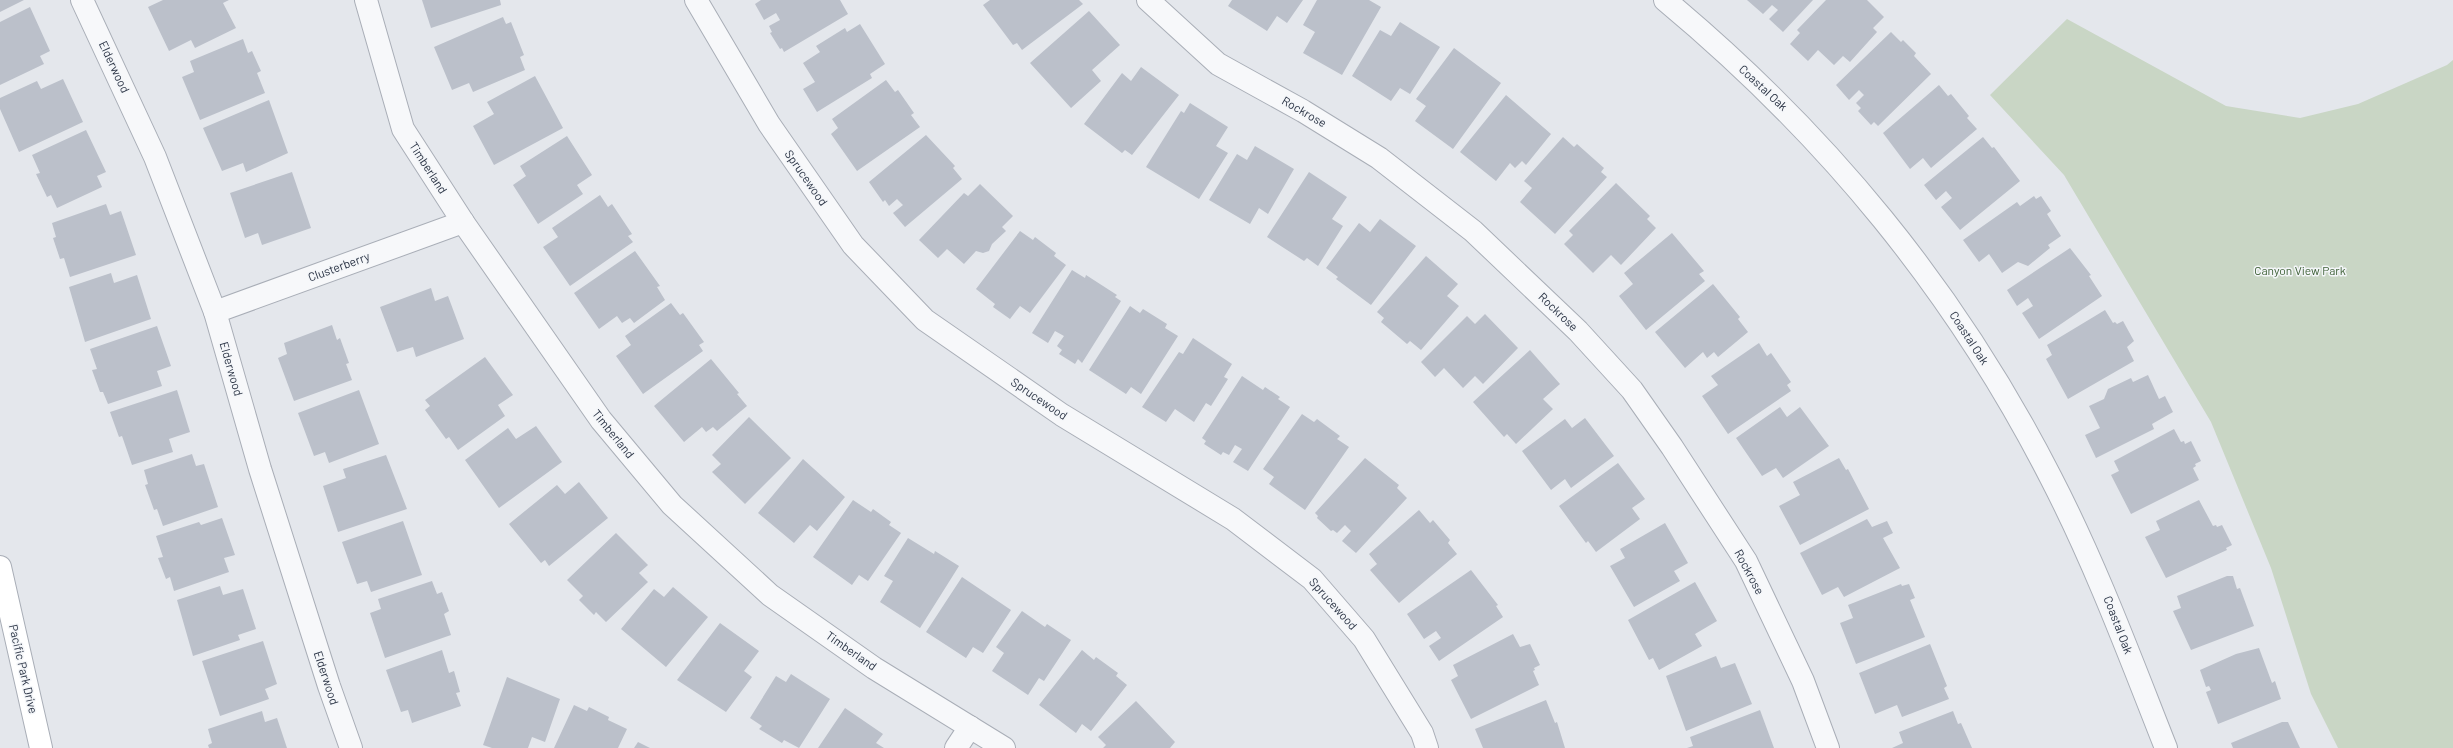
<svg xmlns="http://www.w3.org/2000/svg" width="2453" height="748" viewBox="0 0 2453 748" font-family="Barlow,sans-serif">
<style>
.green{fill:#c9d6c5}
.building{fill:#bbc0ca}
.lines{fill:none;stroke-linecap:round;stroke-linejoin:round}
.minor-casing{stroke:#a9aeb7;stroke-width:24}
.secondary-casing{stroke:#a9aeb7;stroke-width:24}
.minor{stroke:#f7f8fa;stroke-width:22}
.secondary{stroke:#fff;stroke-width:22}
.labels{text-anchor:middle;stroke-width:3;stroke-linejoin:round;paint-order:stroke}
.street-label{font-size:12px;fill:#2b3445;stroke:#f4f6f9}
.park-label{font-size:12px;fill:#3f6138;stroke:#f4f6f9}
</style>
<rect width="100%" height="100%" fill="#e4e7ec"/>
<!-- green -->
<polygon class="green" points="2067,19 2226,106 2300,118 2358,104 2447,65 2453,60 2453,748 2338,748 2311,694 2271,568 2211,422 2064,175 1990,95"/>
<!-- building -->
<g class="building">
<polygon points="0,0 24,0 0,12"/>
<polygon points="163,0 229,0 223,3 236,28 195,48 191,40 169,51 148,7"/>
<polygon points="422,0 500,0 501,5 431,28"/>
<polygon points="761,0 840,0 848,14 784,52 782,48 780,49 770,33 772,32 769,26 780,20 776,13 764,20 755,4"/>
<polygon points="990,0 1079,0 1083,4 1022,50 1017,43 1013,45 983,5"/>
<polygon points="1232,0 1303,0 1287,23 1277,16 1267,31 1228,6"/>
<polygon points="1317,0 1369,0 1381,7 1342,75 1303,53 1315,32 1303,25"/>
<polygon points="1747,0 1813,0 1783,32 1769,19 1778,10 1772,5 1763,14"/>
<polygon points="1826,0 1867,0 1884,17 1873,28 1877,32 1850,62 1843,56 1834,65 1818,50 1808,61 1790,44 1800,33 1797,30"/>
<polygon points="30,7 50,51 40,56 44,64 0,85 0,22"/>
<polygon points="1089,11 1120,45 1092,70 1101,81 1071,108 1030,63"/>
<polygon points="503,17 506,24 511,22 524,55 520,57 525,70 473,92 469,83 452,90 434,47"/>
<polygon points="1400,22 1440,47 1410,94 1400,88 1391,101 1352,76 1380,30 1391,36"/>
<polygon points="860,24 885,64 870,74 872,78 817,112 803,89 815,82 803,63 820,52 816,46 845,28 847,32"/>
<polygon points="1891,32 1901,42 1903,40 1916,53 1914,56 1931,74 1878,126 1874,122 1871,125 1858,111 1861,108 1856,103 1864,95 1859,90 1849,100 1836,85"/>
<polygon points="243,39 248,53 252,51 261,71 257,73 265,93 200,120 182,77 194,72 190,61"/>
<polygon points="1454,48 1501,83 1453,149 1415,121 1426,106 1416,99"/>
<polygon points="1141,67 1179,95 1132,155 1125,150 1122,153 1084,124 1122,73 1131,81"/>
<polygon points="535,76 563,128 494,165 473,126 494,114 487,102"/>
<polygon points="63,79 83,122 19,152 0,109 0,98 37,81 41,89"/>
<polygon points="886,80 895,92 898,90 914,113 911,115 920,127 857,171 831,134 838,128 832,119"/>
<polygon points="1939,85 1948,96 1951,94 1969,116 1967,118 1977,129 1931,168 1923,158 1910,169 1883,133"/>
<polygon points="1506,95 1551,134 1526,165 1522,161 1515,168 1510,163 1496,181 1460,152"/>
<polygon points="269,100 288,153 246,172 243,163 222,171 203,128"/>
<polygon points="1190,103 1228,127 1216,146 1228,153 1199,199 1146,167 1181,111 1184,113"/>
<polygon points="86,130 106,172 97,176 102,187 57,208 51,195 47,197 36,174 40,173 32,155"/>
<polygon points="926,135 955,166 953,168 962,179 905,227 893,213 903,205 897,199 889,206 885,200 883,202 869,182"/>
<polygon points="567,136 592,175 577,185 583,194 538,224 513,185 526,176 520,166"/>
<polygon points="1563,137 1574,147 1577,144 1604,168 1601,172 1607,177 1555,234 1520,202 1532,188 1524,181"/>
<polygon points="1983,137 1992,148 1994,147 2020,181 1960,230 1941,207 1952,198 1946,191 1936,200 1924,185"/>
<polygon points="1255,146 1294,169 1268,214 1259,208 1250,224 1209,200 1237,154 1247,160"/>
<polygon points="292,172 311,228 262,245 258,233 245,238 230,193"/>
<polygon points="1309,172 1347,197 1332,219 1343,226 1318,266 1307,258 1304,261 1267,237"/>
<polygon points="1616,183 1650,216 1647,219 1656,228 1621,265 1611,255 1593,273 1564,244 1573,235 1569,231"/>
<polygon points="980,184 1013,216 1002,227 1006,231 992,244 989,251 983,253 976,251 964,264 947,249 938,258 919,240 964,193 968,196"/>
<polygon points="600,195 608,207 612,204 632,234 628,236 633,242 570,286 543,247 558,237 552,228"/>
<polygon points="2034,196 2036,199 2041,196 2051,211 2047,214 2061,236 2048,245 2050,248 2028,266 2018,262 2002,273 1989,254 1979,262 1963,240 2017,202 2020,206"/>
<polygon points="106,204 110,215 121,211 136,255 70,277 64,258 60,259 53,238 56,237 52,223"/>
<polygon points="1380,219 1416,246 1371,305 1336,279 1338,277 1326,268 1359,223 1370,232"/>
<polygon points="1020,231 1033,240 1035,237 1056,253 1054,256 1066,265 1030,313 1020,306 1010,319 993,307 995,304 976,289"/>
<polygon points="1672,233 1704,271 1699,274 1705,281 1646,330 1619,296 1633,284 1624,273"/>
<polygon points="2070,248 2091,275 2089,276 2102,296 2039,339 2022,313 2033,306 2028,298 2017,306 2007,290"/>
<polygon points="635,251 660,286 657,287 665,300 634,323 630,318 622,323 617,316 599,329 574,293"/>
<polygon points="1426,256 1458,284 1447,296 1459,306 1421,350 1410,341 1407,344 1381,322 1384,318 1377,312"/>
<polygon points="1072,270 1085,278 1086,275 1117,295 1115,297 1121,301 1082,363 1078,359 1075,364 1059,354 1062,350 1057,346 1064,336 1055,331 1048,343 1032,333"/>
<polygon points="111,273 114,283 137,275 151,319 85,342 69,287"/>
<polygon points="1713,284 1740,317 1738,319 1748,332 1718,357 1714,352 1707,358 1703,352 1685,368 1655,332"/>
<polygon points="431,288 435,301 448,296 464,339 416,357 413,347 397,352 380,307"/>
<polygon points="671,303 680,315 683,313 704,342 699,345 703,351 643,394 616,356 631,345 625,336"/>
<polygon points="1130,306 1140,313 1143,309 1167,324 1165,328 1178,336 1141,394 1131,387 1126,394 1089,370"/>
<polygon points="2105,310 2113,323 2115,322 2117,324 2123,321 2134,341 2127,347 2134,361 2068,399 2046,359 2052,355 2047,345"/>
<polygon points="1485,314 1518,348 1483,384 1475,376 1463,388 1444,368 1435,377 1421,362 1467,316 1475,324"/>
<polygon points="332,325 337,340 340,338 349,363 346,364 352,380 294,401 278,358 287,354 284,343"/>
<polygon points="157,326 171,366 157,371 162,386 108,404 103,392 100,392 92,370 97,369 90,349"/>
<polygon points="1193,338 1232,364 1224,377 1228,379 1211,406 1206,403 1194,422 1175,409 1166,422 1142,407 1179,352 1183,354"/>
<polygon points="1759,343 1767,356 1771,353 1791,382 1787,385 1791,391 1728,434 1702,396 1718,385 1711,376"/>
<polygon points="1530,350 1560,384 1543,399 1553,409 1516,444 1507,434 1504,437 1473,402"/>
<polygon points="485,357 513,395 498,405 505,416 458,450 449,437 446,439 425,410 430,406 425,400"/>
<polygon points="711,359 739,393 737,394 747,406 717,431 713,427 706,432 702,427 684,442 654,406"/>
<polygon points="2148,375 2159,399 2165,396 2173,412 2152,424 2154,429 2096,458 2085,435 2100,428 2089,406 2104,399 2108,389 2131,378 2133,382"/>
<polygon points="1242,376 1263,390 1265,387 1280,397 1278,399 1290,407 1248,471 1233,462 1242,449 1235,445 1229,455 1223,452 1221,455 1204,444 1206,441 1202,438"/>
<polygon points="177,390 190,432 169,439 173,452 132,465 122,436 119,437 110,412"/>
<polygon points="359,390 379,444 329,463 325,452 314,456 298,413"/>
<polygon points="1780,407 1787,417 1800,407 1829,446 1783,478 1776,468 1762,476 1736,438"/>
<polygon points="1302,414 1314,422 1317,419 1340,436 1337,439 1349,447 1305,510 1269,484 1274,477 1263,469"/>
<polygon points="749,417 791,458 745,504 712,472 721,464 712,455"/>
<polygon points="1585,418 1614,456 1571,488 1565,479 1551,490 1522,451 1565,419 1572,428"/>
<polygon points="536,426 562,462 499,508 465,460 508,428 516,439"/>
<polygon points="2174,429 2181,442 2184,441 2185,444 2191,441 2201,461 2195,464 2196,466 2193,468 2199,480 2131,514 2111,475 2119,471 2114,461"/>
<polygon points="192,454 196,466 204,464 218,507 163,526 157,509 154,510 145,485 148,484 144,470"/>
<polygon points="386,455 407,509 338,532 323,486 346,478 343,469"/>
<polygon points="1365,458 1399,485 1397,488 1407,498 1356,553 1342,541 1351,531 1345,525 1337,533 1333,530 1331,531 1317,518 1318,516 1315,513"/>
<polygon points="1839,458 1846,470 1848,469 1869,509 1800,545 1779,506 1800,495 1793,482"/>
<polygon points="803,459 845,497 817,531 810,525 794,543 758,513"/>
<polygon points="1618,463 1645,499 1632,508 1640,519 1596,552 1588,541 1586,543 1559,506"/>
<polygon points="579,482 608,518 549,566 545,560 541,563 509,524 557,485 565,494"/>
<polygon points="853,500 871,512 873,509 891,522 889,525 901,533 868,581 859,575 852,585 813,557"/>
<polygon points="2199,500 2213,526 2216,525 2217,527 2222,525 2232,545 2226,548 2227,550 2166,578 2145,537 2160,530 2156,521"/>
<polygon points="1419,510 1430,523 1433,520 1450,540 1448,543 1457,554 1399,603 1370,570 1377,564 1369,554"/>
<polygon points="222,518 235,555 224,558 229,572 174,591 170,577 166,579 158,558 163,557 156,536 199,522 201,525"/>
<polygon points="1867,519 1872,527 1887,521 1893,533 1883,538 1900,568 1844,597 1838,587 1822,595 1800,553"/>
<polygon points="403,521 422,575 371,592 367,581 357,584 342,542"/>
<polygon points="1665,523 1688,563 1674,571 1680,581 1634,607 1610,566 1625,558 1620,549"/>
<polygon points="616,533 648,565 639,573 648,582 606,622 596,612 594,615 579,600 583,596 567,580"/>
<polygon points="908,538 934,554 935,551 959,566 920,628 880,602 893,581 884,576"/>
<polygon points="1471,570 1498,605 1496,606 1503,617 1439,661 1429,646 1441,638 1436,631 1424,639 1407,614"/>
<polygon points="2227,576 2233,576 2237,589 2240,588 2254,626 2191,650 2173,611 2181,608 2177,596"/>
<polygon points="962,577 1011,610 983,653 973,647 966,658 926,632"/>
<polygon points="432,581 437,594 442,592 449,611 444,614 451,635 385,658 370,613 381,609 378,599"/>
<polygon points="1695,582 1717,621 1695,634 1702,646 1659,670 1653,658 1649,660 1628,620"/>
<polygon points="1901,584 1902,586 1909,584 1915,598 1910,600 1925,637 1856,664 1840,623 1853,618 1848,605"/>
<polygon points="220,586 223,595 243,589 256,629 238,635 240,640 193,656 177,600"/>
<polygon points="673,587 708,617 666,667 621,629 654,589 664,597"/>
<polygon points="1022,611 1045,627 1047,624 1071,640 1044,681 1039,678 1028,695 992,671 1004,653 996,647"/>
<polygon points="720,623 759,651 744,671 752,677 726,712 677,680"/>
<polygon points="1513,634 1520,647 1530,644 1540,665 1534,668 1535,670 1533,671 1539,685 1471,719 1451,680 1458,676 1453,665"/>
<polygon points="263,641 277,684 265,689 269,699 220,716 202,661"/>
<polygon points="1930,644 1947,686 1944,688 1949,699 1902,717 1897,705 1875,714 1859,673"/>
<polygon points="2259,648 2272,683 2275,681 2281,699 2218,724 2206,692 2211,690 2209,686 2206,687 2200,670 2236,654"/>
<polygon points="442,650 449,673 454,671 460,692 456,693 461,706 412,723 408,710 401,712 386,670"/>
<polygon points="1082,650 1094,660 1096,657 1118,673 1116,676 1127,685 1091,731 1082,724 1076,733 1039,705"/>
<polygon points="1716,656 1721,668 1735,663 1752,704 1686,731 1666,676"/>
<polygon points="791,674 830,699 799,748 784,740 782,743 759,729 762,726 750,718 776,676 786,682"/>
<polygon points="507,677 560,699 545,742 532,737 528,748 492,748 483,745"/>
<polygon points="1546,700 1555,723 1557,722 1565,748 1483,748 1475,729"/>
<polygon points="1136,701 1175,742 1170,748 1103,748 1106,745 1098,737"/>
<polygon points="574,705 587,711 589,707 609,717 608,720 627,729 618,748 554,748"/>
<polygon points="845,708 883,734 876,743 884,748 818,748"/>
<polygon points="1760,710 1774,748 1687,748 1693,746 1690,737"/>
<polygon points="262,711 265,722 277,718 287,748 209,748 208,745 212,743 208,729"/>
<polygon points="1953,711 1958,724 1961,723 1972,748 1892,748 1903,743 1899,732"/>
<polygon points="2282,722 2288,722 2300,748 2233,748 2231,743"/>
<polygon points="638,742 650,748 634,748"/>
</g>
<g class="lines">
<!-- minor casing -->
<g class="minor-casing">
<g id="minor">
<polyline points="82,0 155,157 215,312 260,469 329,686 351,748"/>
<polyline points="366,0 403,129 463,222 601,420 672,505 770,595 874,668 1004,748"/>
<polyline points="696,0 769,124 853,245 925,320 1062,415 1233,519 1312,579 1364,639 1422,733 1427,748"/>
<polyline points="1148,0 1218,64 1303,111 1379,158 1473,231 1578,331 1632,390 1672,447 1746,561 1803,681 1828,748"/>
<path d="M1665 0C1827 135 1955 290 2051 478 2096 565 2130 657 2166 748"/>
<polyline points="215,312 463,222"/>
<polyline points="956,748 970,727"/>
</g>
</g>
<!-- secondary casing -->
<g class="secondary-casing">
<polyline id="secondary" points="0,567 41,748"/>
</g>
<!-- minor -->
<use href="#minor" class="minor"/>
<!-- secondary -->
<use href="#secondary" class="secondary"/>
</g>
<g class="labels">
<!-- street labels -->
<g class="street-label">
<text transform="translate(114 67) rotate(65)" y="4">Elderwood</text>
<text transform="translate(1763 88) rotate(43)" y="4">Coastal Oak</text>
<text transform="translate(1304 112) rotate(30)" y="4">Rockrose</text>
<text transform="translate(428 168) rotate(57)" y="4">Timberland</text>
<text transform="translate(806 178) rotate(55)" y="4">Sprucewood</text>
<text transform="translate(339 267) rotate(-20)" y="4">Clusterberry</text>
<text transform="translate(1558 312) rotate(44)" y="4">Rockrose</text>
<text transform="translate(1969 338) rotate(57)" y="4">Coastal Oak</text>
<text transform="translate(231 369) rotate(74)" y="4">Elderwood</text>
<text transform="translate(1039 399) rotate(34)" y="4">Sprucewood</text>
<text transform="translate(613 434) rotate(51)" y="4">Timberland</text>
<text transform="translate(1749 572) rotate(62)" y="4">Rockrose</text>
<text transform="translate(1333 604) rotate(48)" y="4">Sprucewood</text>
<text transform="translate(2118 625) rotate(69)" y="4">Coastal Oak</text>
<text transform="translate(851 651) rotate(35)" y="4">Timberland</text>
<text transform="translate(23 669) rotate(77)" y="4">Pacific Park Drive</text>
<text transform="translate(326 678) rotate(72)" y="4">Elderwood</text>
</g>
<!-- park labels -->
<g class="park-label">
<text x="2300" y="275">Canyon View Park</text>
</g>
</g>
</svg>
